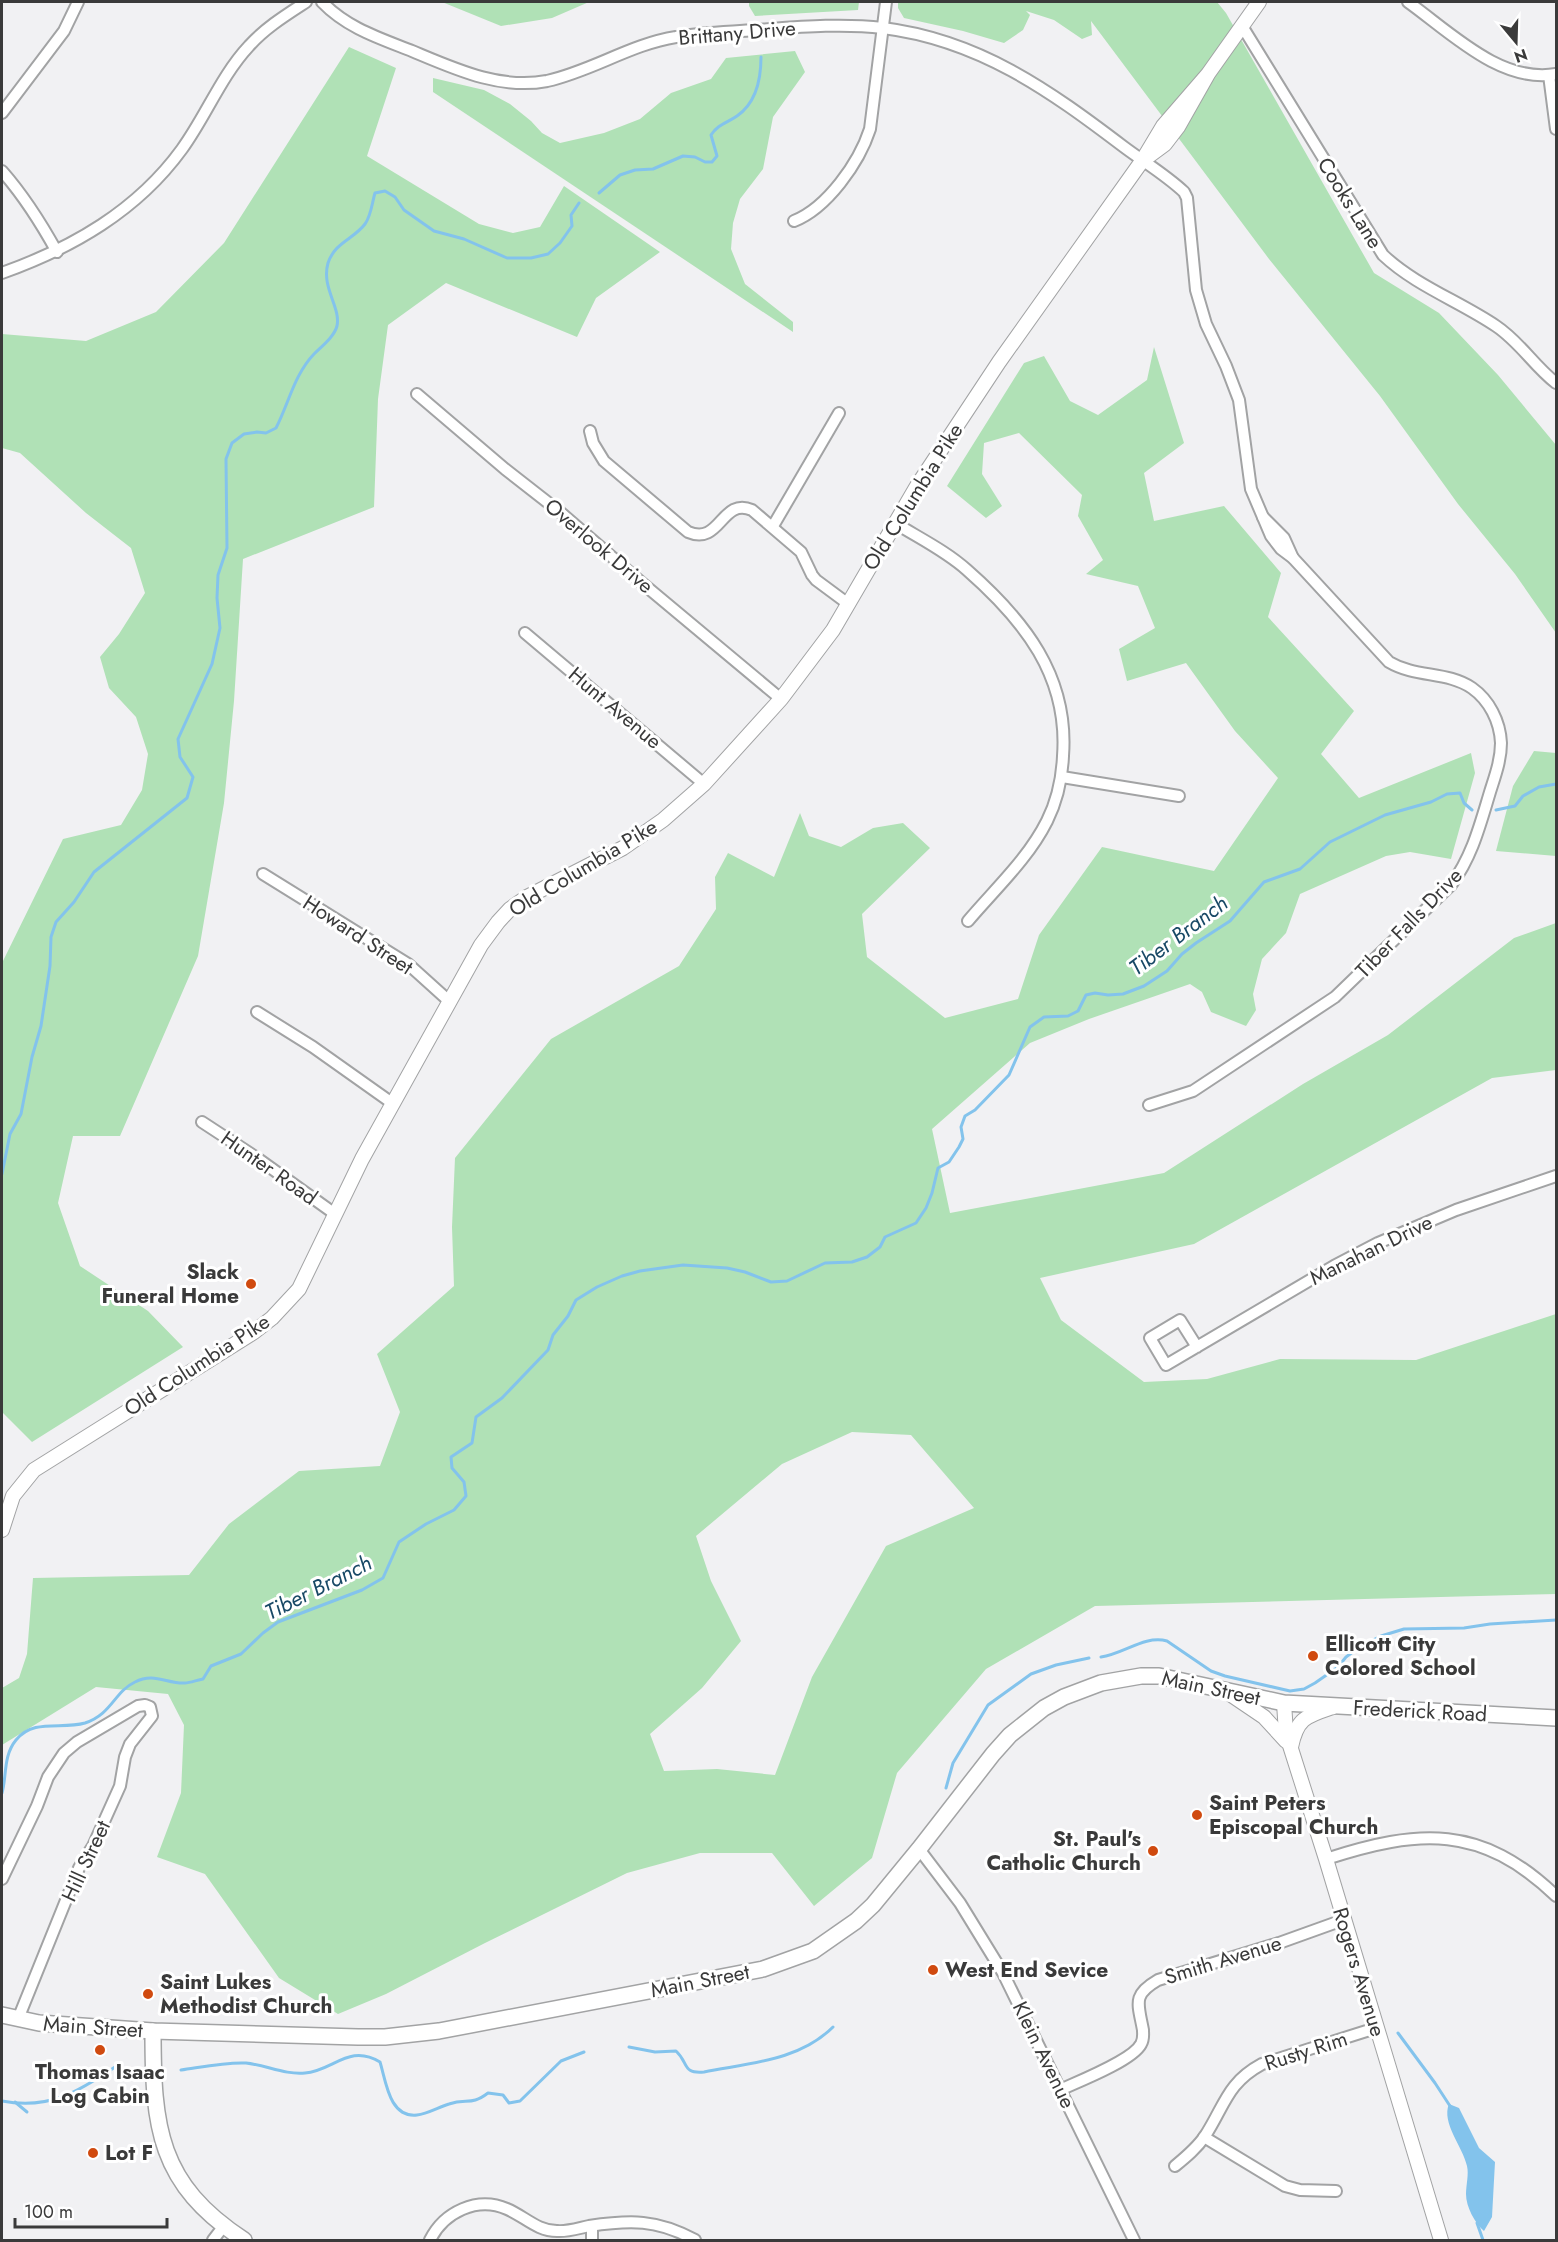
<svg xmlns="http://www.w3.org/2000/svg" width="1558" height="2242" viewBox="0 0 1558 2242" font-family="Jost,sans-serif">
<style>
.green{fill:#b0e1b6;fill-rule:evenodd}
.water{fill:#83c3ec}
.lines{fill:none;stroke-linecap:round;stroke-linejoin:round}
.stream{stroke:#83c3ec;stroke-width:3}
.minor-casing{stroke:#a2a3a4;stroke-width:14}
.tertiary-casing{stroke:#a2a3a4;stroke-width:16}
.secondary-casing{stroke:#a2a3a4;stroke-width:18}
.minor{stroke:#fff;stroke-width:10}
.tertiary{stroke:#fff;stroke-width:14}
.secondary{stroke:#fff;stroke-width:15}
.poi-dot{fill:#d04a0f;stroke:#fff;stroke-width:2}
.labels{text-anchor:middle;stroke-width:6;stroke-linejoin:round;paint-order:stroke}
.street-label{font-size:21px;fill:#3a3a3a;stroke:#fff}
.poi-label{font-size:21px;font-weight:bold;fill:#3a3a3a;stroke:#fff;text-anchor:start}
.water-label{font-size:22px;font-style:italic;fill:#184966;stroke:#fff}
</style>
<rect width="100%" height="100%" fill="#f1f1f3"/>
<!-- green -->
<g class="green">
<polygon points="442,2 589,2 552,18 501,26"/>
<polygon points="749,2 859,2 858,10 755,16 749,6"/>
<polygon points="898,2 1217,2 1226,13 1374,273 1439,313 1498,375 1556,445 1556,633 1515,574 1458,504 1380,396 1269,259 1091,21 1092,35 1082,39 1054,20 1026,11 1030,15 1023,30 1004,43 963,31 904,18 898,8"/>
<polygon points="349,47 396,68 367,156 479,224 513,233 540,227 564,186 660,252 596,298 577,337 446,283 388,325 378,399 374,507 243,559 234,701 224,803 198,956 120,1136 73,1136 58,1203 80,1266 148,1311 183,1347 32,1442 2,1412 2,963 63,839 121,825 142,790 148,754 136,717 109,688 100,657 119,634 145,593 131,548 86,513 20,453 2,448 2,334 86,341 156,312 224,243"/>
<polygon points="795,51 805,72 773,117 763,169 740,199 733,223 731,249 745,284 793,322 793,332 433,92 433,78 484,90 510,104 531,121 542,133 560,143 604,133 640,119 671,93 711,79 726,58"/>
<path d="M1154 347 1184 443 1144 473 1154 521 1224 506 1281 573 1268 617 1354 711 1321 754 1359 798 1471 753 1475 773 1451 859 1410 852 1386 856 1300 894 1286 933 1262 959 1253 994 1256 1010 1246 1026 1211 1012 1202 992 1190 984 1089 1019 1030 1043 932 1129 950 1213 1164 1173 1303 1084 1388 1035 1514 938 1556 923V1070L1492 1078 1194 1244 1040 1278 1061 1320 1144 1382 1207 1379 1280 1359 1416 1360 1556 1314V1594L1095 1606 986 1669 897 1773 872 1858 814 1906 772 1853H700L627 1873 485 1943 386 1994 338 2014 279 1978 205 1874 157 1857 181 1793 184 1725 168 1694 96 1687 2 1745V1688L19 1678 27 1654 33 1578 189 1575 229 1524 299 1471 380 1466 400 1412 377 1354 454 1286 452 1227 455 1158 551 1039 679 966 716 909 715 877 728 853 774 877 800 813 809 836 841 847 873 828 903 823 930 848 862 914 867 957 945 1018 1018 999 1039 935 1102 847 1214 871 1278 778 1235 731 1186 663 1127 681 1119 649 1155 628 1138 586 1086 574 1103 560 1078 516 1082 495 1019 433 984 443 982 474 1002 506 986 518 947 486 1024 363 1044 356 1070 401 1098 415 1147 380ZM852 1432 911 1435 974 1508 886 1546 812 1677 775 1775 717 1769 664 1771 650 1734 702 1688 741 1641 711 1581 696 1536 782 1464Z"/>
<polygon points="1534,751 1556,753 1556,856 1496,851 1513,786"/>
</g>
<!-- water -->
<path class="water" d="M1449 2104 1459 2108 1479 2148 1495 2162 1492 2217 1484 2231C1475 2223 1466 2207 1466 2194 1466 2185 1469 2174 1467 2166 1463 2147 1441 2123 1449 2104Z"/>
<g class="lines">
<!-- stream -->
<g class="stream">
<path d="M599 193 620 175 635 170 653 169 683 156 695 157 705 162H712L717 156 711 135C718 124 727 123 737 116 756 103 761 78 761 57"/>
<polyline points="1496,810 1515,806 1523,796 1539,787 1556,784"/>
<path d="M2 1174 10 1134 21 1114 32 1057 41 1026 50 966 51 937 56 922 74 902 94 872 187 798 193 777 180 757 178 739 212 664 220 628 217 598 218 575 227 548 226 459 232 443 244 434 257 432 266 433 276 428C289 403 294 375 314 354 322 346 334 337 337 326 341 307 321 288 328 263 335 242 354 239 365 224 371 216 372 203 375 193L385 191 395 197 404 210 434 231 464 239 507 258H531L548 254 560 243 572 226 571 215 579 203"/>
<path d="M1101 1657C1124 1654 1144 1635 1167 1641L1211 1671 1225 1676 1290 1691 1304 1689 1315 1683 1338 1667 1346 1657 1361 1646 1381 1636 1404 1629 1464 1628 1490 1624 1556 1620"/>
<polyline points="946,1788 953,1763 988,1705 1031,1674 1056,1665 1089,1658"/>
<path d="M2 1793C7 1775 3 1756 16 1740 34 1718 61 1730 85 1723 112 1714 114 1692 135 1682 154 1672 167 1684 185 1683 190 1683 197 1680 203 1679L211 1666 241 1654 263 1633 278 1622 362 1590 383 1578 399 1542 426 1524 454 1510 466 1496 464 1482 452 1468 451 1457 472 1443 476 1417 502 1398 548 1350 553 1335 568 1316 576 1300 597 1287 622 1276 640 1271 683 1265 727 1268 745 1272 771 1282 787 1281 825 1263 852 1262 867 1257 880 1247 885 1237 916 1223 926 1208 932 1193 938 1168 949 1162 959 1147 963 1139 961 1127 965 1116 975 1110 1009 1075 1030 1027 1044 1017 1068 1016 1078 1011 1086 995 1095 993 1108 995 1123 994 1144 986 1167 971 1182 954 1196 943 1230 921 1264 882 1300 869 1330 842 1385 815 1431 802 1447 794 1460 793 1464 803 1472 810"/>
<polyline points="1398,2033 1435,2083 1450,2106"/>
<path d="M629 2047 655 2052 676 2051C689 2063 682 2074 704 2072 749 2063 799 2061 833 2027"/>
<path d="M181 2070C202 2067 225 2062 246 2063 266 2065 285 2075 305 2073 333 2071 349 2043 380 2062 386 2081 389 2118 417 2115 427 2114 439 2107 449 2104 467 2098 471 2106 488 2093L503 2095 509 2103 520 2101 561 2061 584 2052"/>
<path d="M2 2101C49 2110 78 2092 115 2067"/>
<polyline points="15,2102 27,2112"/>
<polyline points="1477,2223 1483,2240"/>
</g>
<!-- minor casing -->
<g class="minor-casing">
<g id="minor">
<path d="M322 2C347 28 379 38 412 51 455 69 500 90 547 81 592 71 631 44 676 37 702 32 729 32 756 30 798 27 841 23 883 28 979 40 1049 90 1124 147 1144 162 1166 175 1184 192L1187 198 1196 290 1206 324 1226 366 1239 400 1251 489 1271 536 1281 549 1293 558 1389 662C1416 678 1447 671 1472 688 1489 700 1500 721 1501 743 1501 760 1495 776 1490 792 1480 825 1472 857 1451 885L1335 997 1193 1091 1149 1105"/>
<path d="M1408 2C1450 32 1501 84 1556 74"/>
<path d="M1242 26 1383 255C1416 286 1459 301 1496 326 1520 342 1534 366 1556 383"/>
<polyline points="1549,75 1556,129"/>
<polyline points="2,113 64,31 78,2"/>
<path d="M2 171C24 196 41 223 57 252"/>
<path d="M794 221C827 208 859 163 870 129L886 2"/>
<path d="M2 273C72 248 137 211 182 149 206 116 221 76 249 46 265 28 286 15 306 2"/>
<polyline points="417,394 505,469 560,512 642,583 781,699"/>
<path d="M590 431 593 443 604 461 688 532C721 546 721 497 752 510L801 552 812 575 816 580 847 603"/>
<polyline points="1263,517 1284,538 1293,558"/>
<path d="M895 523C919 538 946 551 967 570 1024 620 1069 676 1063 756 1062 779 1057 801 1047 821 1028 859 995 889 968 921"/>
<polyline points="773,526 839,413"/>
<polyline points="525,633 704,784"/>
<polyline points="1062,777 1179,796"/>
<polyline points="263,874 408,964 449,1001"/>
<polyline points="257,1012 313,1047 392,1103"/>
<polyline points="202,1122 257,1158 335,1214"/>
<polyline points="1197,1347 1180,1320 1150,1338 1166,1365 1334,1266 1378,1243 1456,1210 1556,1176"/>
<polyline points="919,1849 960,1903 1003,1973 1134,2240"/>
<path d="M1326 1859C1419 1829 1481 1824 1556 1896"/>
<polyline points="2,1879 37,1806 48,1777 64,1753 77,1742 138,1706 145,1705 150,1707 152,1716 130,1744 125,1757 120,1786 93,1846 79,1868 18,2019"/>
<path d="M1062 2089C1080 2081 1133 2060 1141 2044 1144 2039 1143 2035 1143 2030 1138 2003 1132 1995 1158 1980L1279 1943 1343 1920"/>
<polyline points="1204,2137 1285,2186 1300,2190 1336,2191"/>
<path d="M1175 2166C1186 2157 1197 2148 1205 2136 1225 2105 1227 2083 1262 2064L1376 2028"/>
<polyline points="213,2240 223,2227"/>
<path d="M430 2240C444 2212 477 2196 507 2209 524 2216 537 2231 557 2231 567 2232 579 2228 589 2226 630 2220 657 2219 695 2240"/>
<polyline points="592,2240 592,2226"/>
</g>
</g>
<!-- tertiary casing -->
<g class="tertiary-casing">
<g id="tertiary">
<polyline points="1208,74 1178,127 1165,144 1142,161 1163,126 1208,74 1259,2"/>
<polyline points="2,1530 13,1496 34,1470 254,1332 272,1318 299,1289 362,1159 481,945 498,922 510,909 527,897 623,848 663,820 704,784 781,699 833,630 917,486 999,362 1142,161"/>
<polyline points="1230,1694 1264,1717 1286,1741"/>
<polyline points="1284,1703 1286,1733 1326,1859 1441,2240"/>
<path d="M1291 1747C1297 1718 1306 1716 1333 1707"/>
</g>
</g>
<!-- secondary casing -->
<g class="secondary-casing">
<g id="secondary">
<polyline points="2,2015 39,2023 153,2031 358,2037 385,2037 439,2031 763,1969 813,1951 856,1921 873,1905 919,1849 993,1754 1010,1735 1044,1708 1064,1697 1101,1683 1141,1676 1159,1676 1284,1703 1556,1718"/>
<path d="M153 2031C153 2127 158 2184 244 2240"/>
</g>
</g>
<!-- minor -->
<use href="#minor" class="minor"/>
<!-- tertiary -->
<use href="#tertiary" class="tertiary"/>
<!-- secondary -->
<use href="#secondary" class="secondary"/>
</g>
<!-- markers -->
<g class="poi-dot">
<circle cx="251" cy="1284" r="6"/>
<circle cx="1313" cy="1656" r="6"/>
<circle cx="1197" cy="1815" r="6"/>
<circle cx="1153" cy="1851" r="6"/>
<circle cx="933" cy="1970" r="6"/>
<circle cx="148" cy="1994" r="6"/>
<circle cx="100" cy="2050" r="6"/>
<circle cx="93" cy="2153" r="6"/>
</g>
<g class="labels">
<!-- street labels -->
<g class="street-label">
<text transform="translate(737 33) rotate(-5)" y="7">Brittany Drive</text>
<text transform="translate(1350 203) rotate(58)" y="7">Cooks Lane</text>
<text transform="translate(913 497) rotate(-58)" y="7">Old Columbia Pike</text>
<text transform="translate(599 546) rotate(40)" y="7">Overlook Drive</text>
<text transform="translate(615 708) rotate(40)" y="7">Hunt Avenue</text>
<text transform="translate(583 868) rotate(-31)" y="7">Old Columbia Pike</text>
<text transform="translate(1409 923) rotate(-46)" y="7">Tiber Falls Drive</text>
<text transform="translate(358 935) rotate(33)" y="7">Howard Street</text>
<text transform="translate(269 1168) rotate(35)" y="7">Hunter Road</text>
<text transform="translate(1371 1250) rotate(-26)" y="7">Manahan Drive</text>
<text transform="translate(197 1365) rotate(-33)" y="7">Old Columbia Pike</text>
<text transform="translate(1211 1688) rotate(12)" y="7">Main Street</text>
<text transform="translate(1420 1711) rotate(3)" y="7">Frederick Road</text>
<text transform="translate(86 1861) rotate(-65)" y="7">Hill Street</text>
<text transform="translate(1223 1960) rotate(-17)" y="7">Smith Avenue</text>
<text transform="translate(1359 1972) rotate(73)" y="7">Rogers Avenue</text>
<text transform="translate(700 1981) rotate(-11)" y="7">Main Street</text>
<text transform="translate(93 2027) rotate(4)" y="7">Main Street</text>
<text transform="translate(1306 2051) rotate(-18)" y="7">Rusty Rim</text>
<text transform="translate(1044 2055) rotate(64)" y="7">Klein Avenue</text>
</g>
<!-- poi labels -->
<g class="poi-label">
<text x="239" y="1279" text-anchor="end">Slack<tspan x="239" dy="24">Funeral Home</tspan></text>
<text x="1325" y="1651">Ellicott City<tspan x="1325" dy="24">Colored School</tspan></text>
<text x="1209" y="1810">Saint Peters<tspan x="1209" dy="24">Episcopal Church</tspan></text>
<text x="1141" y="1846" text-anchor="end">St. Paul's<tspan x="1141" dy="24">Catholic Church</tspan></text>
<text x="945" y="1977">West End Sevice</text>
<text x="160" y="1989">Saint Lukes<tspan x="160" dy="24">Methodist Church</tspan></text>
<text x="100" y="2079" text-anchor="middle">Thomas Isaac<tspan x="100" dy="24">Log Cabin</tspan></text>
<text x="105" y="2160">Lot F</text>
</g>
<!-- water labels -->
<g class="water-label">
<text transform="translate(1178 935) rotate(-37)" y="8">Tiber Branch</text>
<text transform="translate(318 1587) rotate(-27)" y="8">Tiber Branch</text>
</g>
</g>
<!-- border -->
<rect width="1558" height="2242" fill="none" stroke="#3a3a3a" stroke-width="6"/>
<!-- north arrow -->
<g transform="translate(1516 42) rotate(161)" stroke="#ffffff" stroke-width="4.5" paint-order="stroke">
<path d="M0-4.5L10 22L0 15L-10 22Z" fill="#3a3a3a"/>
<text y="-9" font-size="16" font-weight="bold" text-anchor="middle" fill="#3a3a3a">N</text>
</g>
<!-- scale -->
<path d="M15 2218v9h152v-9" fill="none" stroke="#3a3a3a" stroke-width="3"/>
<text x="24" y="2218" font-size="18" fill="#3a3a3a" stroke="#ffffff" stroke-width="4.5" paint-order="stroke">100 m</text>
</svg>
